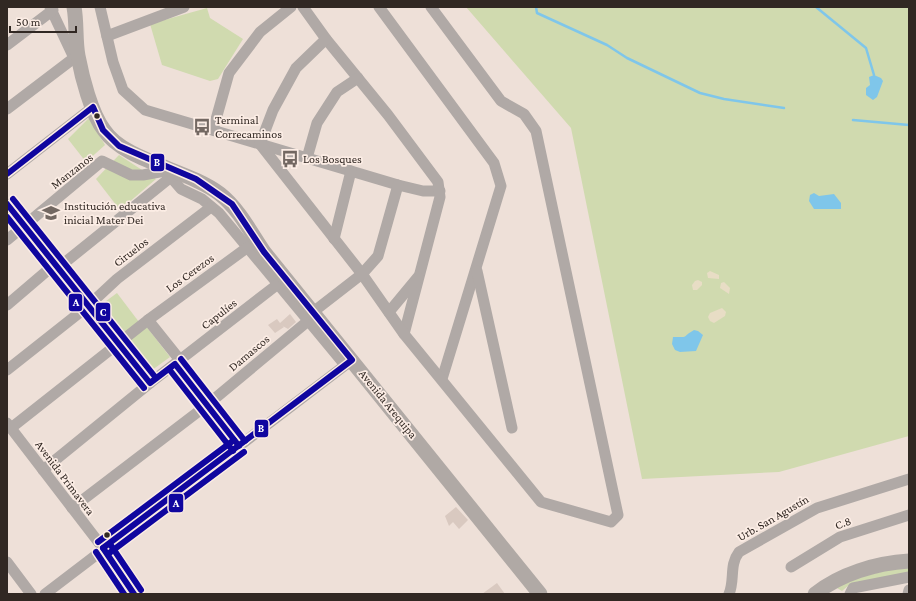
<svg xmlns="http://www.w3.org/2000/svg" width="916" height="601" viewBox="0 0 916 601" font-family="'Crimson Pro',serif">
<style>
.green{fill:#d0daaf}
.sand{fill:#e8ddc5}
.water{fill:#7fc6ea}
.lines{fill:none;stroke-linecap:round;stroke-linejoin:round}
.stream{stroke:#7fc6ea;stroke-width:2.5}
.building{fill:#d9c9c0}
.street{stroke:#b0a9a6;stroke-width:11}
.secondary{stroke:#b0a9a5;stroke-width:15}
.bus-1-casing{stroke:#fcede5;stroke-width:9}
.bus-2-casing{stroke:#fcede5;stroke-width:9}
.bus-3-casing{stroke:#fcede5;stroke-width:9}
.bus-1{stroke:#10069f;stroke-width:6}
.bus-2{stroke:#10069f;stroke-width:6}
.bus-3{stroke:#10069f;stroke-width:6}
.bus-dot{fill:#312823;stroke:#fcede5;stroke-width:1.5}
.labels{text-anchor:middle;stroke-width:3.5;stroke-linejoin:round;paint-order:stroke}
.poi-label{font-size:12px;fill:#312823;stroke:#fcede5;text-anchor:start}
.street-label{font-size:12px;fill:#312823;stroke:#fcede5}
.line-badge{stroke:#fcede5;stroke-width:1.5}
.badge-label{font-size:11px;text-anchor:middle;font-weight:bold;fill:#fff}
</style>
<rect width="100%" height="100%" fill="#eee0d8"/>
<!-- green -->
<g class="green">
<polygon points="466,7 909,7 909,436 779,472 642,479 571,128"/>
<polygon points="207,8 210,18 243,39 218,79 210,81 162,65 150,24"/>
<polygon points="89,118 105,145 86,162 68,139"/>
<polygon points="119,155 156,179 120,210 96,179"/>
<polygon points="117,293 139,322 121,336 98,307"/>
<polygon points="146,326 170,357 148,373 123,343"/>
<polygon points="901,567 909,567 909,572 849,585 842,591 837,588 848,580"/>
</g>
<!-- sand -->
<g class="sand">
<polygon points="710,271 719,275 719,279 708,278 707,273"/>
<polygon points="698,280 702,282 702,285 697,290 693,290 692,285 695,281"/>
<polygon points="724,282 730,288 729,294 720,288 721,283"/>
<polygon points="722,308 726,312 725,316 714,323 710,321 708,317 710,313"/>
</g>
<!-- water -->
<g class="water">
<polygon points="874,75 881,78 883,81 877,97 873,100 866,95 866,88 870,85 869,77"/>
<polygon points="814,193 819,196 834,194 841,203 841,209 814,209 809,201 810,195"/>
<path d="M694 330 698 331 703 335 696 351 680 352 675 350 672 344 673 337C691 337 680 338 694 330Z"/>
</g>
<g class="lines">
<!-- stream -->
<g class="stream">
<polyline points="536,7 537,13 607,45 627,58 700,93 724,99 784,108"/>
<polyline points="816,7 866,48 874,75"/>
<polyline points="853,120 909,125"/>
</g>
</g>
<!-- building -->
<g class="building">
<polygon points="290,314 296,322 288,329 281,325 284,327 275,333 268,325 277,319 280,323"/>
<polygon points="456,507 468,520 459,529 453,522 449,526 445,516"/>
<polygon points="497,583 505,594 482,594"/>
</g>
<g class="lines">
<!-- street -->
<g class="street">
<polyline points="50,7 74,58"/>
<polyline points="100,7 113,62 123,90 145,110 398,185 423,191 440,191"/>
<polyline points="303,7 326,39 388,115 438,182 440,197 404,334"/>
<polyline points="379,7 494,163 501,186 442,379"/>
<polyline points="107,36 184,7"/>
<polyline points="326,39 296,68 273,110 260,144 362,274 404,334 541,502 611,522 618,515 536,131 524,114 501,101 431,7"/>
<polyline points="7,45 53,10"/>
<polyline points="7,109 78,55"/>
<polyline points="213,130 229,73 260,32 291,7"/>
<polyline points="307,158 317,123 337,92 358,78"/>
<polyline points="162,167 181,189 202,199 219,213 345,365"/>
<polyline points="7,174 93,107"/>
<polyline points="7,204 150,383"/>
<polyline points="334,239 351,171"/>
<polyline points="7,240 102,161 131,175 143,175 165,171"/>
<polyline points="58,268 171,177"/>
<polyline points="477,271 512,428"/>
<polyline points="7,305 55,264"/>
<polyline points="313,312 362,274 378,256 398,185"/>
<polyline points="389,312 418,277"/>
<polyline points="148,320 248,247"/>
<polyline points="175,364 239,446"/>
<polyline points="7,370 88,306 117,279 211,207"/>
<polyline points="7,423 103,548 134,594"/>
<polyline points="11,428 148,320 180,360"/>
<polyline points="43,470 150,383 278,284"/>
<polyline points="72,508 207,405 308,321"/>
<polyline points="7,562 31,594"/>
<polyline points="791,567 840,537 909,515"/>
<polyline points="45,594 352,360"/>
<path d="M729 594C735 580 729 565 739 552L817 508 909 479"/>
<polyline points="850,594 853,588 909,577"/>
<polyline points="908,594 909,590"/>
</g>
<!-- secondary -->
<g class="secondary">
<path d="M74 7C77 23 75 40 78 56 82 77 91 113 104 130 124 161 189 170 220 194 239 209 251 233 264 252L540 594"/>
<path d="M815 594C840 574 876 563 909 561"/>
</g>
<!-- bus-1 casing -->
<g class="bus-1-casing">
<g id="bus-1">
<polyline points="7,174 93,107 103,130 119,146 196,179 232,204 264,252 352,360 103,548"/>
<polyline points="7,204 150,383 175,364 239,446"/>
<polyline points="103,548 134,594"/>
</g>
</g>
<!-- bus-2 casing -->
<g class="bus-2-casing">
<g id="bus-2">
<polyline points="7,217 144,388"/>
<polyline points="169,369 233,451"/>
<polyline points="96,552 124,594"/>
<polyline points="108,554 244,452"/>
</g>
</g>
<!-- bus-3 casing -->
<g class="bus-3-casing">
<g id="bus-3">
<polyline points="13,199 156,378"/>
<polyline points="181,359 245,441"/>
<polyline points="98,542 234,440"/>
<polyline points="110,544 141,590"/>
</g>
</g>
<!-- bus-1 -->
<use href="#bus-1" class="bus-1"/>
<!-- bus-2 -->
<use href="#bus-2" class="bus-2"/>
<!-- bus-3 -->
<use href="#bus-3" class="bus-3"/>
</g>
<!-- icons -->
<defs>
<g id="bus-bare" transform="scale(1.38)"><path d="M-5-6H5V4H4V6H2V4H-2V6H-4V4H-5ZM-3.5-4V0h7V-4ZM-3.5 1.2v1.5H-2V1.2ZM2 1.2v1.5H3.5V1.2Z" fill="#736862" stroke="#fcede5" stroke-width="2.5" paint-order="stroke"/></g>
<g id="school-bare" transform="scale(1.38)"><path d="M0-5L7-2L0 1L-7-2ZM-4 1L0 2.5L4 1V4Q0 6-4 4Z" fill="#736862" stroke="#fcede5" stroke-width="2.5" paint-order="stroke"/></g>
</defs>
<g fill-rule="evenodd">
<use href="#bus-bare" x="202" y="127"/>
<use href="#bus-bare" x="290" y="159"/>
<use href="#school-bare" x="51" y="213"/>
</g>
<!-- markers -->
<g class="bus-dot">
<circle cx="97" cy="116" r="3.5"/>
<circle cx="107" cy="535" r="3.5"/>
</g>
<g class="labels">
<!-- poi labels -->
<g class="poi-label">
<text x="215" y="124">Terminal<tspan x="215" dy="14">Correcaminos</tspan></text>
<text x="303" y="163">Los Bosques</text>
<text x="64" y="210">Institución educativa<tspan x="64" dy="14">inicial Mater Dei</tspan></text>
</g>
<!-- street labels -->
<g class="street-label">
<text transform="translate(72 171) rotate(-38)" y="4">Manzanos</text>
<text transform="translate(131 252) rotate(-37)" y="4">Ciruelos</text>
<text transform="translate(190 273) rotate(-36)" y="4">Los Cerezos</text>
<text transform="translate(219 314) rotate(-38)" y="4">Capulíes</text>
<text transform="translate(249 353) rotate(-40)" y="4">Damascos</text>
<text transform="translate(388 404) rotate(51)" y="4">Avenida Arequipa</text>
<text transform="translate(65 478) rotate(53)" y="4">Avenida Primavera</text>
<text transform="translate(773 518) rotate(-30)" y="4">Urb. San Agustín</text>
<text transform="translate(843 523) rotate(-21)" y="4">C.8</text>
</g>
</g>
<g class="line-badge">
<rect x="150" y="153" width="15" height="19" rx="4" fill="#10069f"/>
<rect x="68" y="293" width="15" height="19" rx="4" fill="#10069f"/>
<rect x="95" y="302" width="16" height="20" rx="4" fill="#10069f"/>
<rect x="254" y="419" width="15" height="19" rx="4" fill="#10069f"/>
<rect x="168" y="493" width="16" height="20" rx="4" fill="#10069f"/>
</g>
<g class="badge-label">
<text x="157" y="166">B</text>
<text x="76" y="306">A</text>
<text x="103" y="316">C</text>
<text x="261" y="432">B</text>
<text x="176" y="507">A</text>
</g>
<!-- border -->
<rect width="916" height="601" fill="none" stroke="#312823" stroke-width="16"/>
<!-- scale -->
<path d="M10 26v6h66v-6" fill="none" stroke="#312823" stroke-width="2"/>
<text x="16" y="26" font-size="12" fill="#312823" stroke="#fcede5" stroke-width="3" paint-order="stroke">50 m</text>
</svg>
